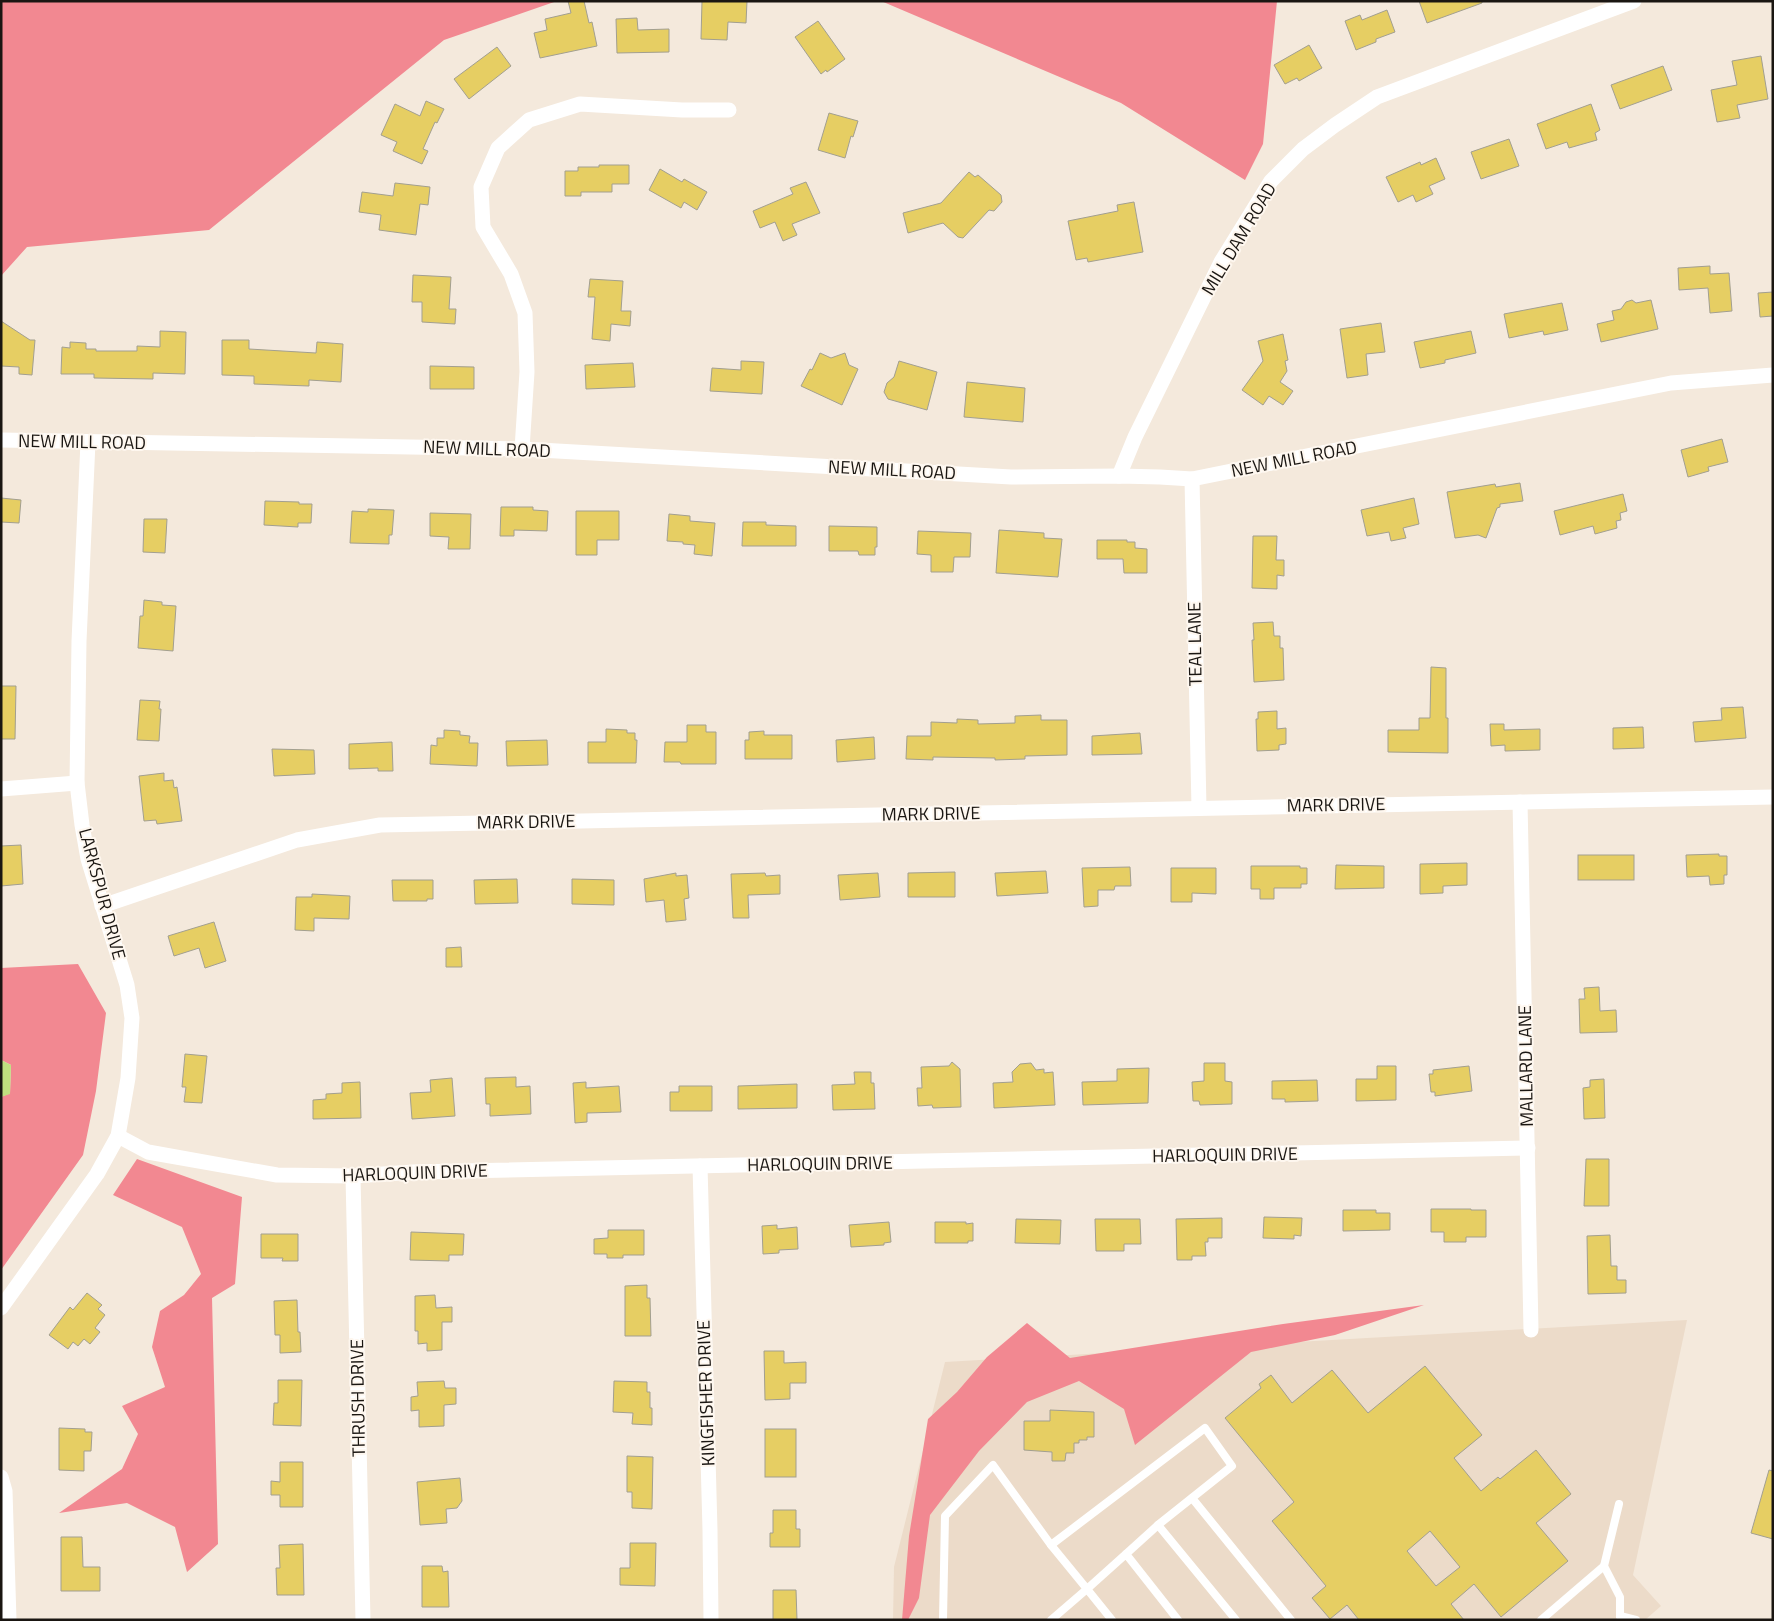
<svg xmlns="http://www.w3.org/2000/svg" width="1774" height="1621" viewBox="0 0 1774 1621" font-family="'Titillium Web',sans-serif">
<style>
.built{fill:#ecdbc9}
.forest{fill:#f28891}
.water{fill:#c0e07f}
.building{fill:#e6ce63;stroke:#a29f90;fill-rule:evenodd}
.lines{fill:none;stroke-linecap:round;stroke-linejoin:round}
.service{stroke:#fff;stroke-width:8}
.minor{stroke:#fff;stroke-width:15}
.labels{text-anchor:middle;stroke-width:4;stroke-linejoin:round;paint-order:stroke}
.street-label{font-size:18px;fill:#1a1612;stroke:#fef7ef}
</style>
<rect width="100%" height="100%" fill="#f4e9dc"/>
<!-- built -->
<polygon class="built" points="1687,1320 1633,1575 1661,1606 1645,1620 893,1620 894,1567 945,1362"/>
<!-- forest -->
<g class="forest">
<polygon points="1,1 557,1 444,40 209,230 27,247 1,276"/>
<polygon points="881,1 1277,1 1263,144 1245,180 1121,103"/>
<polygon points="78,964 106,1013 96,1091 83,1155 1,1270 1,1097 10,1093 11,1065 1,1060 1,968"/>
<polygon points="137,1159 242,1197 235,1284 212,1298 218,1544 187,1572 175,1527 127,1503 59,1513 122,1469 138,1434 122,1406 165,1387 152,1347 160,1311 184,1295 201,1274 182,1227 113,1195"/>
<polygon points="1424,1305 1335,1335 1251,1352 1135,1445 1124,1409 1079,1381 1027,1402 979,1451 930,1515 919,1598 908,1620 902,1620 909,1536 928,1419 957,1392 987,1357 1027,1323 1070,1358 1283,1324"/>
</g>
<!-- water -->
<polygon class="water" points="1,1060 11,1065 10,1094 1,1097"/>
<!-- building -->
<g class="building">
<polygon points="568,1 584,1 589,23 592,22 597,46 540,58 534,33 547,30 545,19 571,13"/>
<polygon points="702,1 747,1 746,23 728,22 727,40 701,39"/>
<polygon points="1419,1 1482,1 1482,3 1427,23"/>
<polygon points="1387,10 1395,32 1376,39 1376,42 1356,50 1345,21 1360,15 1362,20"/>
<polygon points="637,18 638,30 669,29 669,52 617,53 616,19"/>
<polygon points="818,21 845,59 827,72 826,70 821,74 795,37"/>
<polygon points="1309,45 1322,68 1299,81 1297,78 1285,84 1274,65"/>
<polygon points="497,47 511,66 469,99 454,79"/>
<polygon points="1761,56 1768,99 1737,105 1740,118 1717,122 1711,90 1737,85 1732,61"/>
<polygon points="1663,66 1672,90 1620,109 1611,85"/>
<polygon points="426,101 444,109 437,123 435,122 423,149 428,151 422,164 393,151 397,142 381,135 395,104 420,116"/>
<polygon points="1591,104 1600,130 1595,133 1597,140 1569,148 1567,142 1546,149 1537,124"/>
<polygon points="829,113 858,121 853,137 851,136 845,158 818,150"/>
<polygon points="1509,139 1519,166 1481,179 1471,152"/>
<polygon points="1436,158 1445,179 1429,186 1433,194 1416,202 1413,195 1398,202 1386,177 1420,162 1421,165"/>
<polygon points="599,165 629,165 629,184 612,184 612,192 581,192 581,196 565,196 565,171 578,171 578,167 599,167"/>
<polygon points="660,169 682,182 684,179 707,192 697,210 684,202 681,208 649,190"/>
<polygon points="969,172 975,177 978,175 1001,195 1002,202 994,211 989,210 963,238 958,237 943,223 908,233 903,213 941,203"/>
<polygon points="806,182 820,213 792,224 797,235 783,241 775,222 760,228 753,211 793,194 790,188"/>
<polygon points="395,183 430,187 428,205 420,204 416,235 379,230 381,215 359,212 362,192 393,196"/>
<polygon points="1134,202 1143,252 1088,262 1087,258 1076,260 1068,221 1118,211 1117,205"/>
<polygon points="1710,266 1710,274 1729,273 1732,311 1710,313 1708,288 1679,290 1678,268"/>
<polygon points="413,275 451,277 449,309 456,309 455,324 422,322 422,302 412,302"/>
<polygon points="590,279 623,281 621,311 631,311 630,326 611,324 610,341 592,339 595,297 588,297"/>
<polygon points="1773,292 1773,316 1760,317 1758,293"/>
<polygon points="1632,300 1636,303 1651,300 1658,329 1601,342 1597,324 1614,320 1612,311 1621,309 1626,302"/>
<polygon points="1562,303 1568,330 1544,335 1543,331 1509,338 1504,314"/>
<polygon points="1,321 30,340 35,340 32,375 19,374 19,367 1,366"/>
<polygon points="1381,323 1385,352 1366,354 1368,375 1347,378 1340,329"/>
<polygon points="160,331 186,332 185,374 153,373 153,379 94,378 94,374 61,374 62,347 70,348 70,342 86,343 86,349 96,349 96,351 137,351 137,346 160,347"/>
<polygon points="1471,331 1476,353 1445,360 1445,363 1420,368 1414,342"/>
<polygon points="1283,334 1288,360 1285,361 1287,371 1280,382 1293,391 1283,405 1269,396 1263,405 1242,390 1263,361 1258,341"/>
<polygon points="222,340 249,340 249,349 316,353 317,342 343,344 341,382 309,380 309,386 254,384 254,376 222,375"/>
<polygon points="820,353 831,358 845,353 849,365 858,369 842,405 801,386 810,369 812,370"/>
<polygon points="741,361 764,362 762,394 710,391 712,368 741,370"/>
<polygon points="899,361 937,372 927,410 888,399 884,392 887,383 894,377"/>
<polygon points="633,363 635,387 586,389 585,365"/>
<polygon points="430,366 474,367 474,389 430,389"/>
<polygon points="967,382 1025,388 1023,422 964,417"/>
<polygon points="1722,439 1728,462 1708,467 1709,471 1688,477 1681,450"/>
<polygon points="1520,483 1523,501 1500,504 1500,507 1497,508 1486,538 1478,535 1455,538 1447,492 1495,484 1496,487"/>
<polygon points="1623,494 1627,511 1620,513 1621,520 1616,521 1617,528 1595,534 1593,526 1560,535 1554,511"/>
<polygon points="1,498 21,500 19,523 1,522"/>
<polygon points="1414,498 1419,524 1403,528 1406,538 1391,541 1389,532 1367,536 1361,510"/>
<polygon points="265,501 299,502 299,504 312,504 311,523 298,523 298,527 264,525"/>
<polygon points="501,507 533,507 533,510 548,511 547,531 514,530 514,536 500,536"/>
<polygon points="368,509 394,510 392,535 389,535 389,544 350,543 352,511 368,512"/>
<polygon points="576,511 619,511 619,540 597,540 597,555 576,555"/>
<polygon points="430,513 471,514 470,549 448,549 449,537 430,536"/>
<polygon points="669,514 690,516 690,521 715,523 712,556 694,554 695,545 683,544 683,542 667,541"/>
<polygon points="144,519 167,519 165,553 143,552"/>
<polygon points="743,522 766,522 766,525 796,526 796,546 742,546"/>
<polygon points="829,526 877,527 877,547 875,547 875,555 859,555 858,551 829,551"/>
<polygon points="999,530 1044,533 1044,538 1062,539 1058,577 996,573"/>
<polygon points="918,531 971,533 970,557 954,557 953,572 931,572 931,555 917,554"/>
<polygon points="1253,536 1277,536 1276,560 1284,560 1284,576 1277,575 1277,589 1252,588"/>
<polygon points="1097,540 1127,540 1127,542 1135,542 1135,548 1147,549 1147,573 1124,573 1123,559 1097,559"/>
<polygon points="144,600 162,602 162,605 176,606 173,651 138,648 140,616 143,616"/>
<polygon points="1273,622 1274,636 1280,636 1280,648 1283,648 1284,680 1254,682 1252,640 1254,640 1253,623"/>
<polygon points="1431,667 1446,668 1446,718 1448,718 1448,753 1388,752 1388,730 1419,730 1419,718 1430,718"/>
<polygon points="1,686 16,686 15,739 1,739"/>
<polygon points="140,700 160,701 159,709 161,709 159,741 137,740"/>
<polygon points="1743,707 1746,738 1695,742 1693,722 1722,720 1721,708"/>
<polygon points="1277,711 1277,729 1286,728 1286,744 1279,745 1279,750 1257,751 1256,719 1258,719 1258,712"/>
<polygon points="1041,715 1041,720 1067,720 1067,755 1025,756 1025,759 995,760 995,758 933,757 933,760 906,759 907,736 931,736 931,722 957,723 957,719 978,720 978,724 1015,723 1015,716"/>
<polygon points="1490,724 1504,724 1504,730 1540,729 1540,750 1505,751 1505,745 1491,746"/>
<polygon points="687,725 706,725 706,732 716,732 716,764 681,764 680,762 664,762 665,742 687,742"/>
<polygon points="1643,727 1644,748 1613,749 1613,728"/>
<polygon points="606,729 627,730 627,733 635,733 635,740 637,740 636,763 588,763 588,742 606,742"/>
<polygon points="444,730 460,731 460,735 470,736 469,743 478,743 477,766 430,764 431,745 437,746 437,738 444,738"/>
<polygon points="764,731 764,735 792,735 792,759 745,759 745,740 749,740 749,732"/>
<polygon points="1140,733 1142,754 1092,755 1092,736"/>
<polygon points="874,737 875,759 837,762 836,740"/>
<polygon points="547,740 548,765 507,766 506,741"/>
<polygon points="392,742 393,771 378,771 378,768 349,769 349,744"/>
<polygon points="272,749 314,750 315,774 274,776"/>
<polygon points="164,773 164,781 173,780 174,788 177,787 182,821 157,824 156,820 144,821 139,776"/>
<polygon points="21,845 23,884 1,886 1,846"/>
<polygon points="1719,854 1719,856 1727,856 1727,875 1724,875 1724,884 1710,885 1709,876 1687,877 1686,855"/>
<rect x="1578" y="855" width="56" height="25"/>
<polygon points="1467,863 1467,885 1443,886 1443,893 1420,894 1420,864"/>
<polygon points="1336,865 1384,866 1384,888 1335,889"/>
<polygon points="1251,866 1300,866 1300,868 1307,868 1307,884 1301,884 1301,888 1274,888 1274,899 1260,899 1260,889 1251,889"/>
<polygon points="1130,867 1131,886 1115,886 1114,890 1098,890 1098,906 1084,907 1082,868"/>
<polygon points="1171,868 1216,868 1216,894 1192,893 1192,902 1171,902"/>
<polygon points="1046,871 1048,893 997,896 995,873"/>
<polygon points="955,872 955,897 908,897 908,873"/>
<polygon points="676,873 676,876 687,875 689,898 684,899 686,920 666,922 664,900 646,902 644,879"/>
<polygon points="765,873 766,876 780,875 780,894 748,895 749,918 733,918 731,874"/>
<polygon points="878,873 880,897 840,900 838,875"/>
<polygon points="517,879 518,903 475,904 474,880"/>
<polygon points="572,879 614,880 614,905 572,904"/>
<polygon points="392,880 433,880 433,899 427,899 427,901 393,901"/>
<polygon points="312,894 350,896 349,919 314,918 314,931 295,930 296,897 312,897"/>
<polygon points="214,922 226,961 205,968 199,948 174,956 168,936"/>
<polygon points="461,947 462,967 446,967 446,948"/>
<polygon points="1599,987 1600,1011 1616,1010 1617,1032 1580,1033 1579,999 1585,999 1584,988"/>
<polygon points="185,1054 207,1056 202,1103 184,1102 186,1087 182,1087"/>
<polygon points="952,1062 960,1069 961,1107 933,1108 932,1105 918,1106 917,1088 922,1088 921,1067 949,1066"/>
<polygon points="1031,1063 1036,1070 1044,1069 1044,1073 1053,1072 1055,1105 994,1108 993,1083 1013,1082 1012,1072 1020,1064"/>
<polygon points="1204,1063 1225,1063 1225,1081 1232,1082 1232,1104 1200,1105 1199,1101 1193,1101 1192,1082 1204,1081"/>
<polygon points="1377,1066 1396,1066 1396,1100 1356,1101 1356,1079 1377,1079"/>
<polygon points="1469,1066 1472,1091 1435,1096 1435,1092 1431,1092 1429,1074 1433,1074 1433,1070"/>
<polygon points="1149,1068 1148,1103 1083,1105 1082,1082 1117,1081 1117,1069"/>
<polygon points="854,1072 871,1072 871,1083 874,1083 875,1109 833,1110 832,1085 855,1084"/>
<polygon points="516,1077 516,1087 530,1086 531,1114 490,1116 490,1104 486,1104 485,1078"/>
<polygon points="452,1078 455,1116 412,1119 410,1093 431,1092 430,1080"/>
<polygon points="1604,1079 1605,1118 1584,1119 1583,1088 1590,1087 1590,1080"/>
<polygon points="1317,1080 1318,1101 1285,1102 1285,1099 1272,1099 1272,1081"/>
<polygon points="360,1082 361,1118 313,1119 313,1100 326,1099 326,1094 342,1093 342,1083"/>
<polygon points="586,1082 586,1088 619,1086 621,1112 587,1113 587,1122 575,1123 573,1083"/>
<polygon points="797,1084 797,1108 738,1109 738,1086"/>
<polygon points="679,1086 712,1086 712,1111 670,1111 670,1092 679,1092"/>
<polygon points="1586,1159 1609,1159 1609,1206 1584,1206"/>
<polygon points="1431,1209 1471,1209 1471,1210 1486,1210 1486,1237 1466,1237 1466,1242 1444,1242 1444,1232 1431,1232"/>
<polygon points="1343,1210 1376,1210 1376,1213 1390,1213 1390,1230 1343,1231"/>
<polygon points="1264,1217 1302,1218 1301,1236 1294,1235 1294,1239 1263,1238"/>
<polygon points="1222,1218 1222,1238 1208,1238 1208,1242 1205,1242 1206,1256 1192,1256 1192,1260 1177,1260 1176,1219"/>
<polygon points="1016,1219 1061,1220 1060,1244 1015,1243"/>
<polygon points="1095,1219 1140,1219 1141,1244 1124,1244 1124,1251 1096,1251"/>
<polygon points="889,1222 891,1242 884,1243 884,1245 851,1247 849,1225"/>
<polygon points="935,1222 966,1222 966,1224 973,1223 973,1241 968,1241 968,1243 935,1243"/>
<polygon points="777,1225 777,1229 797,1227 798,1249 779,1250 779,1253 763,1254 762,1226"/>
<polygon points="608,1230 644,1230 644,1255 623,1255 623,1258 607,1258 607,1254 594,1254 594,1239 608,1238"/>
<polygon points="411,1232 464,1234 463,1255 449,1255 449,1261 410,1260"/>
<polygon points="261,1234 298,1234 298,1261 282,1261 283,1258 261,1258"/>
<polygon points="1610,1235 1611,1266 1617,1266 1617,1280 1626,1280 1626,1293 1588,1294 1587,1236"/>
<polygon points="647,1285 647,1298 650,1298 651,1336 625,1336 625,1286"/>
<polygon points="87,1293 102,1305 98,1309 105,1315 95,1328 100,1332 90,1344 84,1339 78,1346 73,1342 68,1349 49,1335 70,1307 73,1310"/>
<polygon points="435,1295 436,1308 452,1307 452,1322 442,1322 442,1350 427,1351 427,1343 418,1344 418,1331 415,1331 415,1296"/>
<polygon points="297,1300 298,1332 300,1332 301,1352 280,1353 280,1335 275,1335 274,1301"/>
<polygon points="764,1351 784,1351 784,1363 806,1362 806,1383 790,1383 790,1399 765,1400"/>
<path d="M1425 1366 1482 1435 1454 1458 1481 1491 1498 1477 1500 1479 1536 1450 1571 1494 1536 1523 1568 1561 1501 1617 1474 1584 1451 1604 1464 1620H1359L1347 1605 1330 1619 1312 1598 1326 1586 1272 1521 1294 1502 1225 1418 1261 1388 1259 1384 1271 1375 1292 1403 1332 1370 1368 1413ZM1430 1531 1460 1567 1436 1586 1407 1551Z"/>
<polygon points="278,1380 302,1380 301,1426 273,1425 274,1403 278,1403"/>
<polygon points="444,1381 445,1388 456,1388 456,1404 444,1405 444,1426 419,1427 419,1410 411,1411 411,1397 418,1396 417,1382"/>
<polygon points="614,1381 647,1382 647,1392 650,1392 650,1408 652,1408 652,1425 632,1424 633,1413 613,1412"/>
<polygon points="1050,1410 1094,1412 1094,1437 1087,1437 1087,1440 1079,1440 1079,1443 1074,1443 1074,1453 1066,1453 1065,1461 1052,1461 1052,1452 1024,1450 1024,1421 1050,1421"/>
<polygon points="59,1428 85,1429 85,1432 92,1432 91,1451 84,1451 84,1471 59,1470"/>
<rect x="765" y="1429" width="31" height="48"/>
<polygon points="627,1456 653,1457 652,1509 632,1508 632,1492 627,1492"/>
<polygon points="280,1462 303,1462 303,1507 280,1507 280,1495 271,1495 271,1481 280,1482"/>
<polygon points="1769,1470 1773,1471 1773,1539 1751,1533"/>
<polygon points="460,1478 462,1501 457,1508 446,1509 447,1523 420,1525 417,1482"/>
<polygon points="773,1510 796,1510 796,1529 800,1529 800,1547 770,1547 770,1533 773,1533"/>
<polygon points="61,1537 82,1537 83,1567 100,1567 100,1591 61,1591"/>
<polygon points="630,1543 656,1543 655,1586 620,1585 620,1568 630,1568"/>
<polygon points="303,1544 304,1595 277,1595 276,1568 280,1568 279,1545"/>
<polygon points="422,1566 442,1566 443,1572 448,1571 449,1607 422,1607"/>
<polygon points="773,1590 796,1590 797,1620 773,1620"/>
</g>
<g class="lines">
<!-- service -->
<g class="service">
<polyline points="1192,1498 1291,1620"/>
<polyline points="1619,1504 1604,1566 1620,1597 1620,1616"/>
<polyline points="1051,1545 1087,1589 1126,1554 1178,1620"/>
<polyline points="1126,1554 1158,1525"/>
<polyline points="1620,1616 1636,1620"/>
<polyline points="943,1620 945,1516 993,1465 1051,1545 1205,1428 1232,1466 1158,1525 1236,1620"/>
<polyline points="1051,1620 1087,1589 1112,1620"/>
<polyline points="1541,1620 1604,1566"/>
</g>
<!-- minor -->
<g class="minor">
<polyline points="1,440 522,449 1011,477 1119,476 1160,477 1192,479 1671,383 1773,375"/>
<polyline points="522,449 527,372 525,313 511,274 483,227 481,187 498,148 529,120 580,104 682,110 729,110"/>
<polyline points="1119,476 1135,437 1221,262 1271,181 1303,149 1335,125 1377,97 1634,1"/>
<polyline points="1192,479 1199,808"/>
<polyline points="1,789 77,783"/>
<polyline points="1520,802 1531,1330"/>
<polyline points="102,906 297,840 380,825 1773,797"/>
<polyline points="118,1136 148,1152 277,1175 353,1176 414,1172 1528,1148"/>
<polyline points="700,1166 710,1530 711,1620"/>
<polyline points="353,1176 363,1620"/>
<polyline points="1,1308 97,1174 118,1136 128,1078 132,1018 127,985 88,859 82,825 77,783 79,641 88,442"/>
<polyline points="1,1477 5,1491 9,1620"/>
</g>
</g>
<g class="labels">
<!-- street labels -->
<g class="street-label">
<text transform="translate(1239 239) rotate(-59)" y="6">MILL DAM ROAD</text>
<text transform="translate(82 442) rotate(1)" y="6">NEW MILL ROAD</text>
<text transform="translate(487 449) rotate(2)" y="6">NEW MILL ROAD</text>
<text transform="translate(1294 459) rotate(-11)" y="6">NEW MILL ROAD</text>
<text transform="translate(892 470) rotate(3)" y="6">NEW MILL ROAD</text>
<text transform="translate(1195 644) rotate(-91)" y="6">TEAL LANE</text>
<text transform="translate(1336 805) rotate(-1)" y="6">MARK DRIVE</text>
<text transform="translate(931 814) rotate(-1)" y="6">MARK DRIVE</text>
<text transform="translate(526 822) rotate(-1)" y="6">MARK DRIVE</text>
<text transform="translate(102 894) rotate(75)" y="6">LARKSPUR DRIVE</text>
<text transform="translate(1526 1066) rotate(-91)" y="6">MALLARD LANE</text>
<text transform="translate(1225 1155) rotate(-1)" y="6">HARLOQUIN DRIVE</text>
<text transform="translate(820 1164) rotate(-1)" y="6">HARLOQUIN DRIVE</text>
<text transform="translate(415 1173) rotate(-2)" y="6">HARLOQUIN DRIVE</text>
<text transform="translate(706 1393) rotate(-92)" y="6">KINGFISHER DRIVE</text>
<text transform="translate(358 1398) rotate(-91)" y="6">THRUSH DRIVE</text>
</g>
</g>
<!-- border -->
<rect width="1774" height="1621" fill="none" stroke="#1a1612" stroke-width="5"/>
</svg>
